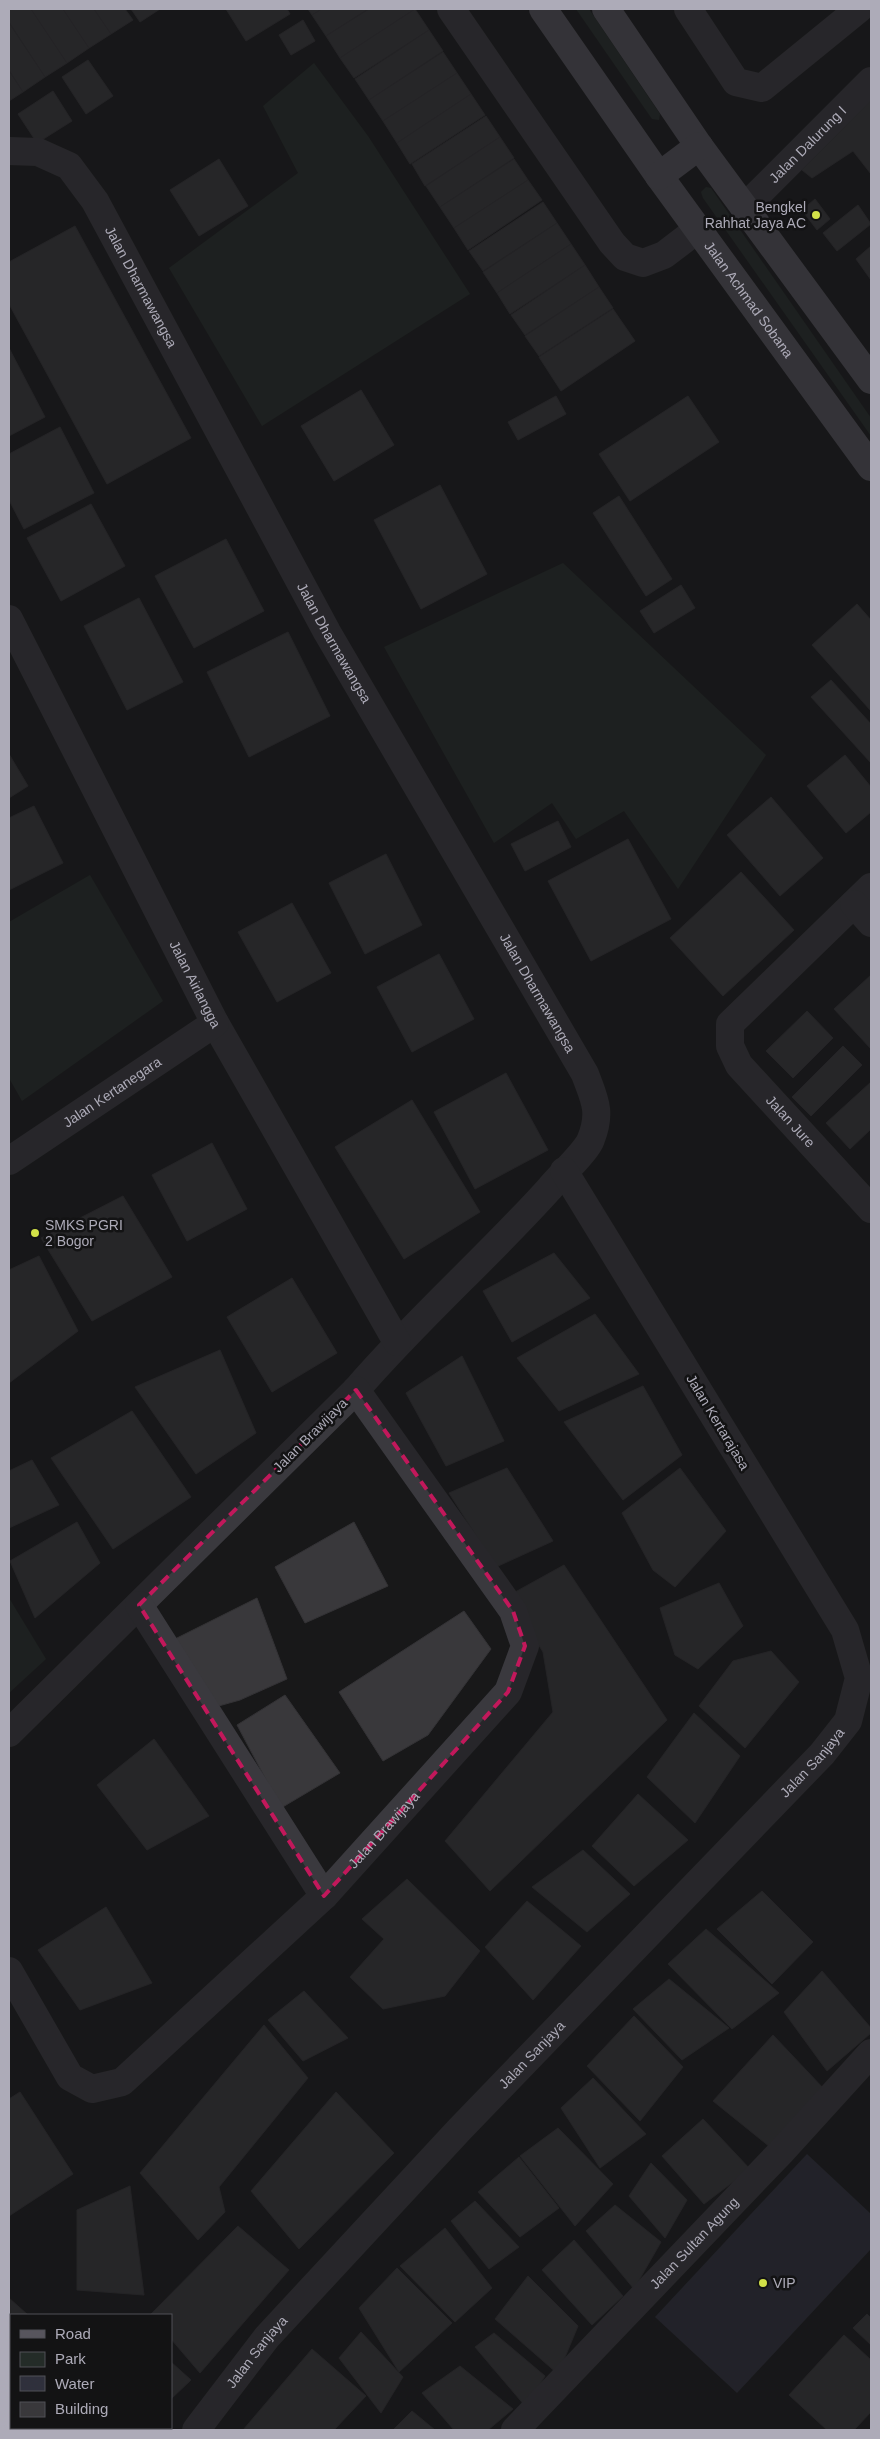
<svg xmlns="http://www.w3.org/2000/svg" width="880" height="2439" viewBox="0 0 880 2439" font-family="Helvetica,sans-serif">
<style>
.green{fill:#242c28}
.water{fill:#2f303c}
.building{fill:#39383b;stroke:#333235}
.lines{fill:none;stroke-linecap:round;stroke-linejoin:round}
.minor{stroke:#3a393e;stroke-width:28}
.major{stroke:#57555d;stroke-width:28}
.marked{fill:none;stroke:#c2185b;stroke-width:4;stroke-dasharray:10 6;stroke-linejoin:round}
.poi-dot{fill:#d2e148;stroke:#131314;stroke-width:2}
.labels{text-anchor:middle;stroke-width:5;stroke-linejoin:round;paint-order:stroke}
.street-label{font-size:14px;fill:#adabb8;stroke:#131314}
.poi-label{font-size:14px;fill:#adabb8;stroke:#131314;text-anchor:start}
</style>
<rect width="100%" height="100%" fill="#181819"/>
<!-- green -->
<g class="green">
<polygon points="576,9 589,9 660,114 659,120 652,119"/>
<polygon points="314,63 368,136 470,294 262,426 169,268 298,173 263,106"/>
<polygon points="706,187 711,188 871,418 871,436 703,198 701,192"/>
<polygon points="563,563 766,755 678,889 624,811 576,839 552,803 494,843 384,647"/>
<polygon points="90,875 163,1001 22,1101 9,1078 9,922"/>
<polygon points="9,1598 46,1659 9,1693"/>
</g>
<!-- water -->
<polygon class="water" points="807,2154 871,2214 871,2249 737,2393 655,2317"/>
<!-- building -->
<g class="building">
<polygon points="9,9 31,9 67,63 45,77 9,22"/>
<polygon points="31,9 63,9 89,48 67,63"/>
<polygon points="63,9 94,9 111,34 89,48"/>
<polygon points="94,9 125,9 133,20 111,34"/>
<polygon points="131,9 160,9 140,22"/>
<polygon points="226,9 287,9 290,14 246,41"/>
<polygon points="308,9 322,9 312,15"/>
<polygon points="322,9 368,9 326,36 312,15"/>
<polygon points="369,9 415,9 340,58 326,36"/>
<polygon points="415,9 429,30 354,78 340,58"/>
<polygon points="303,20 315,41 291,55 279,35"/>
<polygon points="9,23 45,77 23,92 9,70"/>
<polygon points="429,30 443,51 369,100 355,79"/>
<polygon points="443,52 457,73 383,121 369,100"/>
<polygon points="88,60 113,96 86,114 62,77"/>
<polygon points="9,71 23,92 9,101"/>
<polygon points="457,73 471,94 397,143 383,121"/>
<polygon points="53,91 72,121 37,143 18,114"/>
<polygon points="471,94 485,115 410,164 397,143"/>
<polygon points="871,100 871,174 853,151 812,178 802,170"/>
<polygon points="486,116 500,137 425,186 412,164"/>
<polygon points="500,137 514,158 440,207 426,186"/>
<polygon points="219,159 248,206 199,236 170,190"/>
<polygon points="514,159 528,180 454,228 440,207"/>
<polygon points="528,180 542,200 468,250 454,228"/>
<polygon points="815,199 830,219 817,230 802,210"/>
<polygon points="543,202 557,223 483,271 469,251"/>
<polygon points="858,205 871,224 837,251 823,233"/>
<polygon points="557,223 571,244 497,293 483,272"/>
<polygon points="75,226 191,438 107,484 9,304 9,262"/>
<polygon points="571,244 585,265 510,314 497,293"/>
<polygon points="871,246 871,280 856,259"/>
<polygon points="585,265 599,287 525,335 511,315"/>
<polygon points="599,287 613,308 539,356 525,336"/>
<polygon points="613,309 635,341 561,391 539,357"/>
<polygon points="9,348 45,417 9,436"/>
<polygon points="361,390 394,445 334,481 301,426"/>
<polygon points="556,396 566,414 518,440 508,422"/>
<polygon points="688,396 719,442 630,501 599,454"/>
<polygon points="60,427 94,493 24,529 9,500 9,454"/>
<polygon points="440,485 487,574 421,609 374,520"/>
<polygon points="619,496 672,579 646,596 593,513"/>
<polygon points="91,504 125,566 61,601 27,538"/>
<polygon points="226,539 264,611 194,648 155,576"/>
<polygon points="681,585 695,608 654,633 640,611"/>
<polygon points="139,598 183,682 127,710 84,626"/>
<polygon points="857,604 871,620 871,711 812,645"/>
<polygon points="288,632 330,716 249,757 207,672"/>
<polygon points="831,680 871,724 871,763 811,697"/>
<polygon points="9,754 28,786 9,798"/>
<polygon points="845,755 871,787 871,812 846,833 807,786"/>
<polygon points="771,797 823,858 780,896 727,835"/>
<polygon points="34,806 63,863 9,890 9,818"/>
<polygon points="558,821 571,847 525,871 511,844"/>
<polygon points="628,839 671,919 591,961 548,881"/>
<polygon points="386,854 422,925 365,954 329,883"/>
<polygon points="741,872 794,930 723,996 670,938"/>
<polygon points="292,903 331,973 277,1002 238,932"/>
<polygon points="439,954 474,1019 412,1052 377,987"/>
<polygon points="871,975 871,1049 834,1009"/>
<polygon points="807,1011 833,1038 793,1078 766,1051"/>
<polygon points="843,1046 862,1065 811,1116 792,1097"/>
<polygon points="506,1073 548,1150 475,1189 434,1112"/>
<polygon points="871,1082 871,1129 850,1149 826,1123"/>
<polygon points="412,1100 480,1212 404,1259 335,1147"/>
<polygon points="212,1143 247,1209 187,1241 152,1175"/>
<polygon points="123,1196 172,1277 92,1321 41,1238"/>
<polygon points="554,1253 590,1298 512,1342 483,1291"/>
<polygon points="39,1256 78,1331 9,1383 9,1270"/>
<polygon points="292,1278 337,1353 272,1392 227,1317"/>
<polygon points="595,1314 639,1374 559,1411 517,1358"/>
<polygon points="220,1350 256,1433 196,1474 135,1387"/>
<polygon points="462,1356 504,1441 446,1466 406,1393"/>
<polygon points="643,1386 682,1455 623,1500 564,1422"/>
<polygon points="132,1411 191,1497 113,1549 51,1458"/>
<polygon points="32,1460 59,1505 9,1528 9,1471"/>
<polygon points="507,1468 553,1541 496,1567 449,1493"/>
<polygon points="680,1468 726,1531 675,1587 653,1570 622,1513"/>
<polygon points="77,1522 100,1563 35,1618 10,1561"/>
<polygon points="354,1522 388,1586 305,1623 275,1567"/>
<polygon points="564,1565 667,1720 490,1891 445,1841 553,1712 543,1652 508,1596"/>
<polygon points="719,1583 743,1626 698,1669 675,1655 660,1608"/>
<polygon points="257,1598 287,1679 240,1700 215,1707 173,1640"/>
<polygon points="464,1611 491,1649 428,1735 383,1761 339,1692"/>
<polygon points="771,1651 799,1682 745,1748 699,1706 733,1661"/>
<polygon points="285,1695 340,1773 281,1808 237,1725"/>
<polygon points="694,1713 740,1756 695,1823 647,1777"/>
<polygon points="154,1739 209,1816 147,1850 97,1785"/>
<polygon points="638,1794 688,1840 634,1886 592,1846"/>
<polygon points="583,1850 630,1894 587,1932 532,1887"/>
<polygon points="407,1879 480,1951 445,1996 383,2009 350,1977 384,1939 362,1919"/>
<polygon points="762,1891 813,1942 772,1984 717,1929"/>
<polygon points="527,1901 581,1946 533,2000 485,1947"/>
<polygon points="106,1907 152,1983 80,2010 38,1950"/>
<polygon points="706,1929 779,1993 732,2029 668,1964"/>
<polygon points="822,1971 871,2028 871,2033 827,2071 784,2012"/>
<polygon points="669,1979 729,2028 682,2060 633,2009"/>
<polygon points="304,1991 348,2038 303,2061 268,2020"/>
<polygon points="634,2016 683,2067 640,2121 587,2066"/>
<polygon points="264,2025 308,2078 219,2187 225,2212 198,2240 140,2173"/>
<polygon points="773,2035 824,2089 770,2147 713,2101"/>
<polygon points="593,2078 646,2134 600,2168 561,2108"/>
<polygon points="20,2092 73,2174 9,2216 9,2099"/>
<polygon points="336,2092 394,2153 299,2249 251,2191"/>
<polygon points="703,2119 750,2169 704,2204 662,2156"/>
<polygon points="558,2128 613,2184 575,2226 520,2156"/>
<polygon points="519,2157 559,2208 520,2237 478,2192"/>
<polygon points="651,2163 687,2200 665,2238 629,2196"/>
<polygon points="130,2186 144,2295 77,2290 77,2210"/>
<polygon points="475,2201 519,2247 489,2269 451,2221"/>
<polygon points="615,2205 661,2242 634,2289 586,2231"/>
<polygon points="238,2226 289,2270 200,2373 171,2339 171,2315 151,2314"/>
<polygon points="445,2228 492,2288 455,2322 400,2266"/>
<polygon points="574,2240 623,2296 592,2325 542,2270"/>
<polygon points="397,2268 452,2323 399,2372 359,2308"/>
<polygon points="528,2276 578,2326 558,2374 495,2319"/>
<polygon points="9,2298 28,2315 11,2315 11,2401 9,2399"/>
<polygon points="867,2314 871,2318 871,2345 853,2328"/>
<polygon points="361,2332 403,2377 381,2413 339,2358"/>
<polygon points="494,2333 545,2376 526,2407 475,2347"/>
<polygon points="844,2335 871,2360 871,2412 854,2430 827,2430 789,2395"/>
<polygon points="312,2349 366,2396 334,2430 243,2430"/>
<polygon points="171,2362 191,2380 171,2399"/>
<polygon points="460,2366 513,2409 488,2430 454,2430 422,2393"/>
<polygon points="412,2411 435,2430 393,2430"/>
<polygon points="58,2428 117,2428 119,2430 55,2430"/>
</g>
<g class="lines">
<!-- minor -->
<g class="minor">
<polyline points="451,9 612,243 625,257 643,263 664,255 698,229"/>
<polyline points="688,9 736,82 762,88 859,9"/>
<path id="s1" d="M9 151 38 152 69 166 95 201 327 632 585 1074C594 1099 602 1111 591 1139 587 1151 559 1177 550 1188 487 1258 417 1319 356 1390L9 1733"/>
<path id="s2" d="M744 208 871 81"/>
<path id="s3" d="M9 619 215 1023 397 1342"/>
<path id="s4" d="M871 887 730 1024V1046L739 1065 871 1209"/>
<polyline points="854,904 871,923"/>
<path id="s5" d="M9 1161 215 1023"/>
<polyline points="139,1605 324,1896"/>
<path id="s6" d="M9 1971 70 2077 92 2089 122 2082 324 1896 508 1692 525 1646 513 1611 356 1390"/>
<path id="s7" d="M196 2430 267 2337 459 2130 822 1754 848 1721 859 1678 845 1630 564 1171"/>
<path id="s8" d="M515 2430 781 2152 871 2053"/>
</g>
<!-- major -->
<g class="major">
<path id="s9" d="M543 9 659 176 871 467"/>
<polyline points="606,9 699,146 871,380"/>
<polyline points="659,176 699,146"/>
</g>
</g>
<!-- marked area -->
<path d="M0 0H880V2439H0ZM356 1390 513 1611 525 1646 508 1692 324 1896 139 1605Z" fill="#181819" fill-opacity=".55" fill-rule="evenodd"/>
<path class="marked" d="M356 1390 513 1611 525 1646 508 1692 324 1896 139 1605Z"/>
<!-- markers -->
<g class="poi-dot">
<circle cx="816" cy="215" r="5"/>
<circle cx="35" cy="1233" r="5"/>
<circle cx="763" cy="2283" r="5"/>
</g>
<g class="labels">
<!-- street labels -->
<g class="street-label">
<text dy="5" stroke="none"><textPath href="#s2" startOffset="90">Jalan Dalurung I</textPath></text>
<text dy="5" stroke="none"><textPath href="#s1" startOffset="204">Jalan Dharmawangsa</textPath></text>
<text dy="5" stroke="none"><textPath href="#s9" startOffset="356">Jalan Achmad Sobana</textPath></text>
<text dy="5" stroke="none"><textPath href="#s1" startOffset="609">Jalan Dharmawangsa</textPath></text>
<text dy="5" stroke="none"><textPath href="#s3" startOffset="410">Jalan Airlangga</textPath></text>
<text dy="5" stroke="none"><textPath href="#s1" startOffset="1014">Jalan Dharmawangsa</textPath></text>
<text dy="5" stroke="none"><textPath href="#s5" startOffset="124">Jalan Kertanegara</textPath></text>
<text dy="5" stroke="none"><textPath href="#s4" startOffset="316">Jalan Jure</textPath></text>
<text transform="translate(718 1422) rotate(59)" y="5">Jalan Kertarajasa</text>
<text transform="translate(310 1435) rotate(-45)" y="5">Jalan Brawijaya</text>
<text dy="5" stroke="none"><textPath href="#s7" startOffset="909">Jalan Sanjaya</textPath></text>
<text dy="5" stroke="none"><textPath href="#s6" startOffset="542">Jalan Brawijaya</textPath></text>
<text dy="5" stroke="none"><textPath href="#s7" startOffset="504">Jalan Sanjaya</textPath></text>
<text dy="5" stroke="none"><textPath href="#s8" startOffset="259">Jalan Sultan Agung</textPath></text>
<text dy="5" stroke="none"><textPath href="#s7" startOffset="99">Jalan Sanjaya</textPath></text>
</g>
<!-- poi labels -->
<g class="poi-label">
<text x="806" y="212" text-anchor="end">Bengkel<tspan x="806" dy="16">Rahhat Jaya AC</tspan></text>
<text x="45" y="1230">SMKS PGRI<tspan x="45" dy="16">2 Bogor</tspan></text>
<text x="773" y="2288">VIP</text>
</g>
</g>
<!-- border -->
<rect width="880" height="2439" fill="none" stroke="#adabb8" stroke-width="20"/>
<!-- legend -->
<rect x="10" y="2314" width="162" height="115" fill="#131314" stroke="#515056"/>
<rect x="20" y="2330" width="25" height="8" fill="#57555d" stroke="#515056"/>
<text x="55" y="2339" font-size="15" fill="#adabb8">Road</text>
<rect x="20" y="2352" width="25" height="15" fill="#242c28" stroke="#515056"/>
<text x="55" y="2364" font-size="15" fill="#adabb8">Park</text>
<rect x="20" y="2376" width="25" height="15" fill="#2f303c" stroke="#515056"/>
<text x="55" y="2389" font-size="15" fill="#adabb8">Water</text>
<rect x="20" y="2402" width="25" height="15" fill="#39383b" stroke="#515056"/>
<text x="55" y="2414" font-size="15" fill="#adabb8">Building</text>
</svg>
